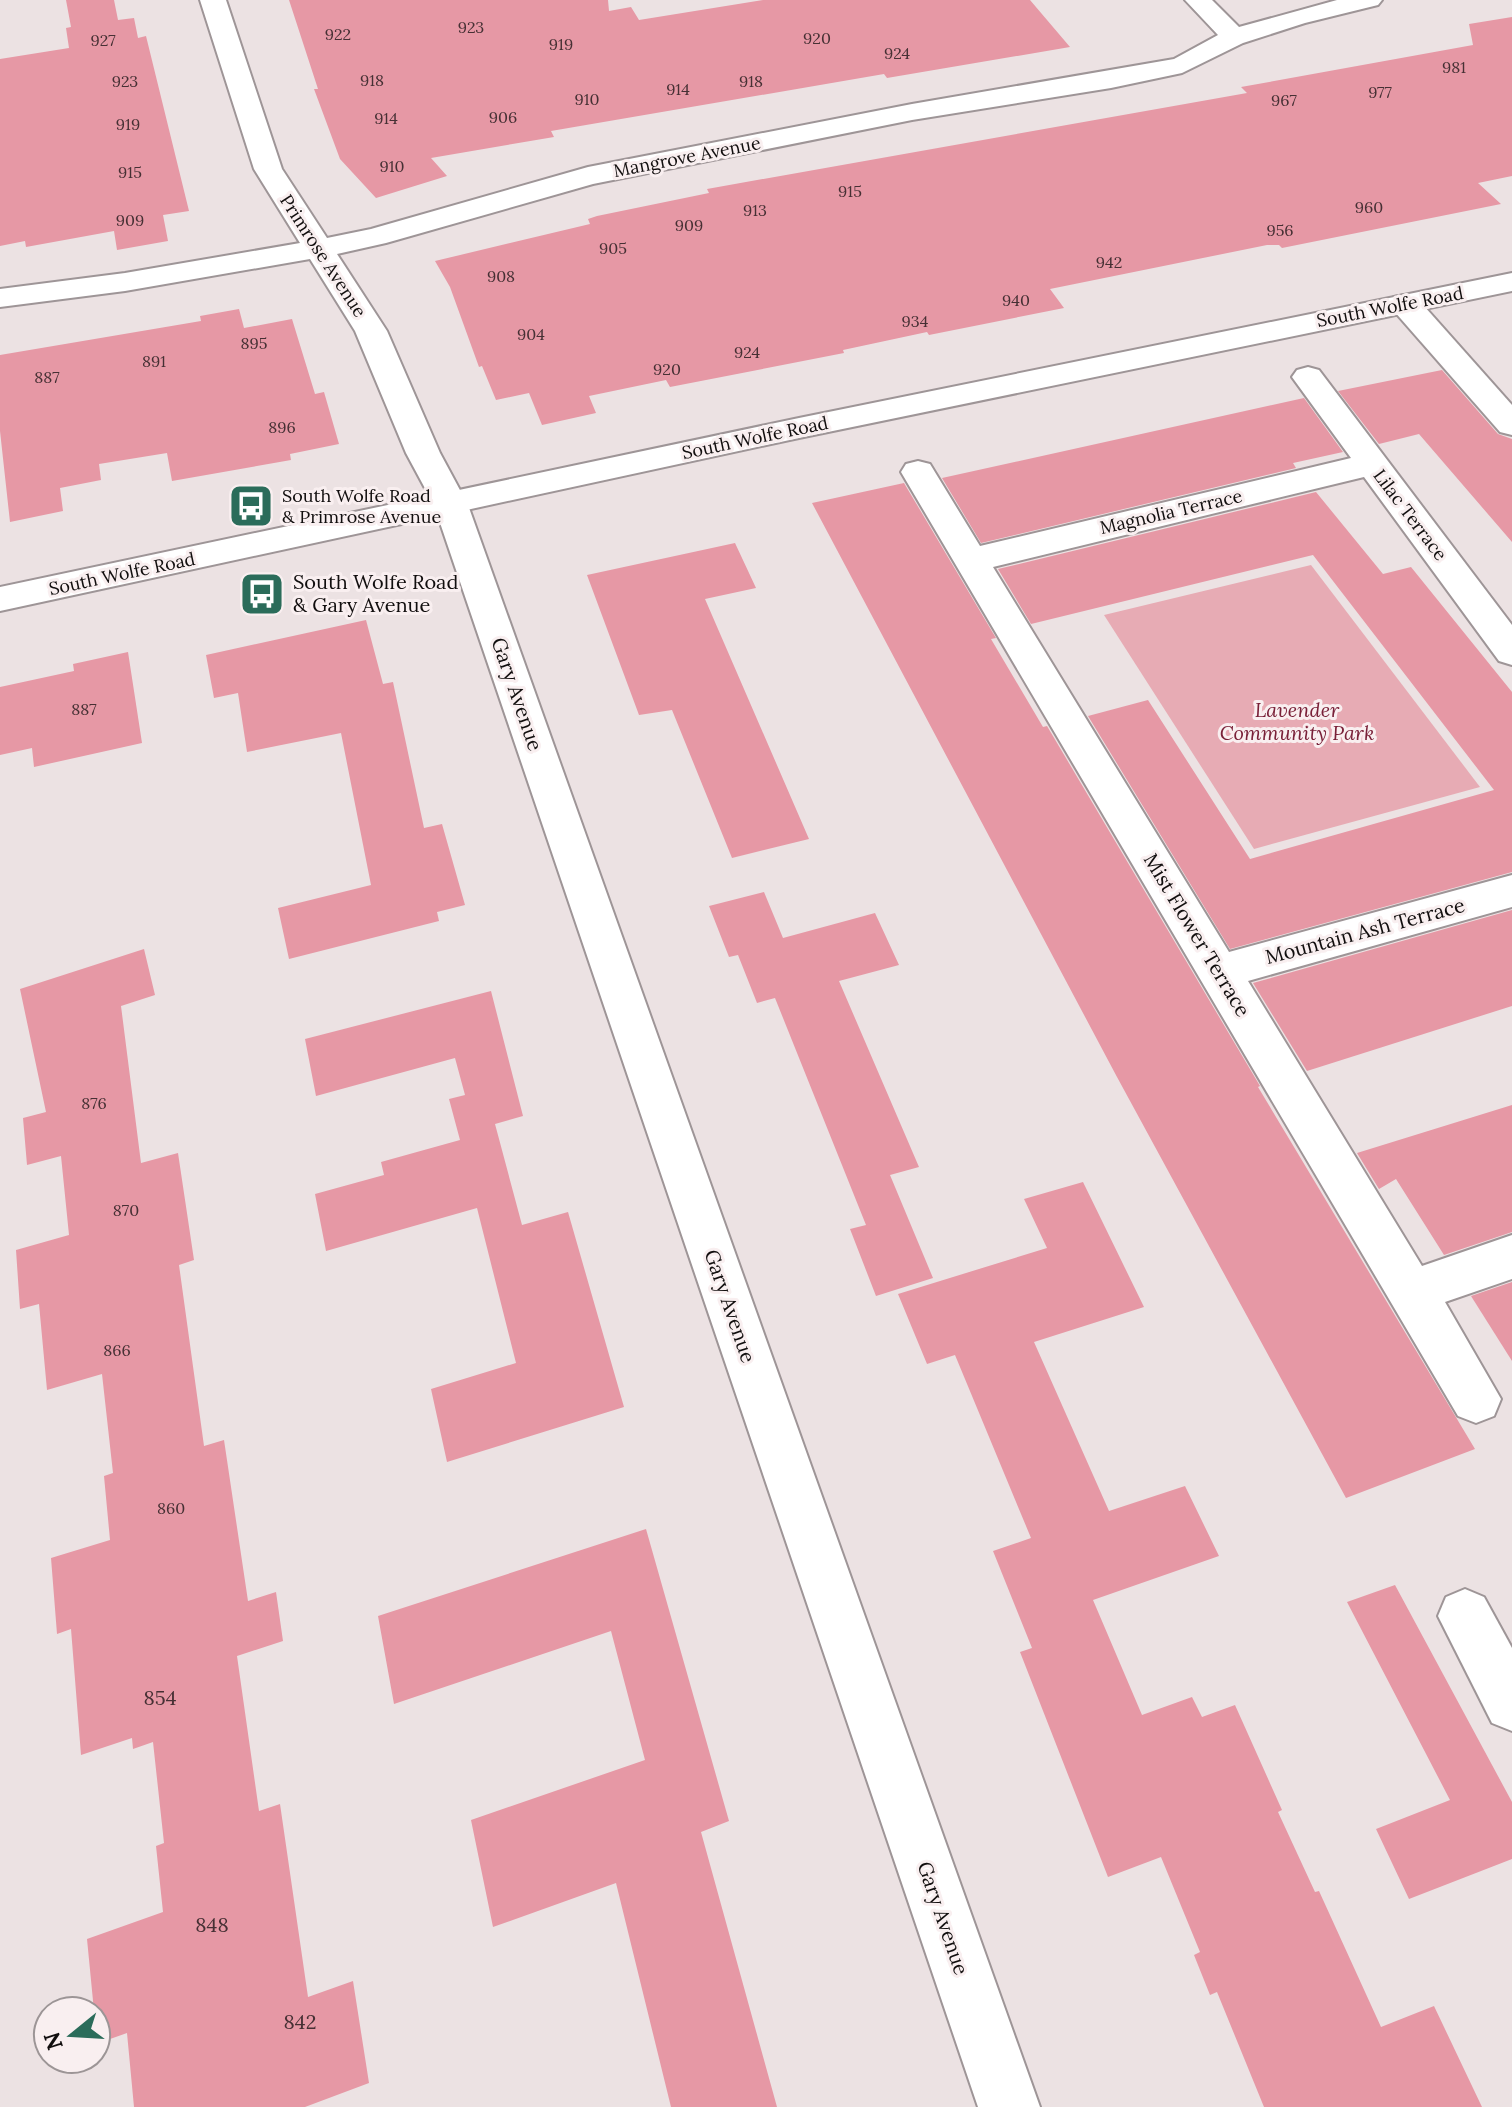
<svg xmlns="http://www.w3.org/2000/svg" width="1512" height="2107" viewBox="0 0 1512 2107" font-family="Lora,serif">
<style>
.green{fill:#e7abb4}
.building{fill:#e698a5}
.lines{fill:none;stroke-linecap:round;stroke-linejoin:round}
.minor-casing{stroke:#9e9597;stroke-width:4}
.major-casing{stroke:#9e9597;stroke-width:4}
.minor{fill:#fff;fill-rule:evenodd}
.major{fill:#fff;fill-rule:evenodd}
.labels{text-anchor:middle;stroke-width:6;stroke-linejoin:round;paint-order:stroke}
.number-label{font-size:16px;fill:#463034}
.far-street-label{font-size:18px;fill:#110e0e;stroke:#f9eff0}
.far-poi-label{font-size:18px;fill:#110e0e;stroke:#f9eff0;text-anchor:start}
.poi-label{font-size:20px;fill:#110e0e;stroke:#f9eff0;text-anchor:start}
.street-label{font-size:20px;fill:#110e0e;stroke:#f9eff0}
.park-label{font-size:20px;font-style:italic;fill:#792038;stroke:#f9eff0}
.near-number-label{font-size:20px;fill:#463034}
</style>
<rect width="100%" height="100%" fill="#ece2e3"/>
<!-- green -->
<polygon class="green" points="1311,565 1480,787 1254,849 1104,615"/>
<!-- building -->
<g class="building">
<polygon points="66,0 114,0 118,20 134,18 138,38 146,36 189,211 163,215 168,241 117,250 114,231 26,247 25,241 0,246 0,59 69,48 66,28 71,27"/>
<polygon points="289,0 608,0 609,11 631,7 639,20 763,0 1030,0 1070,47 887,78 884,74 551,131 554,137 431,158 447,176 376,198 340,159 314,89 318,89"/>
<polygon points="1512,17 1512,176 1478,183 1501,204 1282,248 1279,245 1267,245 1050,289 1064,308 929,335 927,332 843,350 844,353 670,387 666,380 589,396 596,413 542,425 529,393 496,400 482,366 479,367 450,287 435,261 590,224 588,219 597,216 709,193 707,189 1247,93 1241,87 1473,45 1469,24"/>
<polygon points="239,309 244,328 292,319 315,394 324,392 339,444 290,454 291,460 172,481 167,453 99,464 101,480 60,488 63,511 10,522 0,431 0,355 201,321 200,316"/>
<polygon points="1442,370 1498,434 1512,439 1512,542 1419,434 1379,444 1338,391"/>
<polygon points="1304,398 1343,452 1293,463 1296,468 981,543 942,478"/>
<polygon points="904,483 993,633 996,638 991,639 1043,727 1047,726 1260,1086 1258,1087 1475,1449 1346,1498 1117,1077 812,503"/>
<polygon points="1316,492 1383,574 1411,567 1512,692 1512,872 1230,949 1088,716 1148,700 1250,859 1494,790 1313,555 1031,624 998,569"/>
<polygon points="735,543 756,588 705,599 809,839 732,858 672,710 639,715 587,575"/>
<polygon points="366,620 383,684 393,682 424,828 442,824 465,905 437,912 439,921 289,959 278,908 371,885 341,733 247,752 238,693 214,698 206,655"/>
<polygon points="128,652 142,743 34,767 32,748 0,755 0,687 74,671 73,664"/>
<polygon points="764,892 783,938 875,913 899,965 839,981 919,1167 890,1175 933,1278 876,1296 850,1229 866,1225 775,998 757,1003 738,955 729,957 709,906"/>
<polygon points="1512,910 1512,1006 1307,1071 1253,983"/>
<polygon points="144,949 155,995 121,1006 141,1163 178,1153 194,1260 179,1265 204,1446 224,1440 248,1601 276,1592 283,1641 237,1656 259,1811 280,1804 308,1997 353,1981 369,2083 305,2107 134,2107 127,2033 96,2044 96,2011 94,2011 87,1939 163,1912 156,1846 164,1843 153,1742 133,1749 132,1738 81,1755 71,1629 57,1634 51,1558 110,1540 104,1476 113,1473 102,1374 47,1390 39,1304 20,1309 16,1250 69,1235 61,1156 27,1165 23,1118 46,1112 20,989"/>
<polygon points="491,991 523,1116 495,1124 522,1225 568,1212 624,1407 447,1462 431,1389 516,1363 477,1208 326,1251 315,1194 384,1175 381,1162 460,1140 449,1099 465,1095 455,1058 316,1096 305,1039"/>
<polygon points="1512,1105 1512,1232 1444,1255 1396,1179 1379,1189 1357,1153"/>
<polygon points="1083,1182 1144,1307 1034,1342 1109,1511 1185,1486 1219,1556 1093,1600 1142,1715 1192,1697 1202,1717 1235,1705 1282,1810 1278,1812 1315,1892 1319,1891 1381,2027 1434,2006 1482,2107 1264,2107 1217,1992 1210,1995 1194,1955 1200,1952 1161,1857 1108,1877 1020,1652 1032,1648 993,1551 1031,1538 955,1355 927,1364 898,1294 1047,1248 1024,1199"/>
<polygon points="1512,1282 1512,1361 1471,1296"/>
<polygon points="646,1529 729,1821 701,1832 777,2107 671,2107 616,1883 493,1927 471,1820 645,1760 611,1631 394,1704 378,1616"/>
<polygon points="1395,1585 1512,1802 1512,1859 1409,1899 1376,1829 1450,1800 1347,1602"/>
</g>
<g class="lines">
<!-- minor casing -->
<g class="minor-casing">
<g id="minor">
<polygon points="200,0 226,0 282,169 327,238 371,229 588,167 912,104 1174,59 1218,35 1185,0 1212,0 1239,27 1337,0 1382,0 1378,5 1305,23 1243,43 1182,73 1111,88 912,120 593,184 386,243 337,254 387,331 440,453 468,505 1040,2107 978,2107 434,505 406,453 355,331 310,259 125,291 0,307 0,289 125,273 300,243 254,169"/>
<polygon points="1405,295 1416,297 1512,405 1512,435 1500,432 1394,311 1390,304 1394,297"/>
<polygon points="1308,367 1319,370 1512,625 1512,665 1499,661 1364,477 993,567 1229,952 1512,875 1512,907 1248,981 1422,1266 1512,1235 1512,1279 1445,1302 1501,1399 1494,1416 1476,1423 1458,1416 901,472 906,464 918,461 930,464 980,546 1351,458 1292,377 1297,370"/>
<polygon points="1465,1589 1484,1597 1512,1648 1512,1731 1492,1723 1438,1616 1446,1597"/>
</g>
</g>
<!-- major casing -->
<g class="major-casing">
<polygon id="major" points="1512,273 1512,291 799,438 0,611 0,587 799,418"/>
</g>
<!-- minor -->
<use href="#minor" class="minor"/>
<!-- major -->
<use href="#major" class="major"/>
</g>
<!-- icons -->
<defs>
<g id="bus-square" transform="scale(2.3)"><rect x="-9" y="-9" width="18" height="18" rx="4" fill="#2b6c5a" stroke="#f9eff0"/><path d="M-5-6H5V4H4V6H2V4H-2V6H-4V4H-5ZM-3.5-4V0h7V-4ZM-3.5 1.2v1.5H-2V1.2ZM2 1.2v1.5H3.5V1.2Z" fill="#fff"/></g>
</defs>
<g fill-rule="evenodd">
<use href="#bus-square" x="251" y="506"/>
<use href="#bus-square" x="262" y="594"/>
</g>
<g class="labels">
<!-- number labels -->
<g class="number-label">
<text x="471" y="33">923</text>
<text x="338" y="40">922</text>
<text x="817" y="44">920</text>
<text x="103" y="46">927</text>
<text x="561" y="50">919</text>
<text x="897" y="59">924</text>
<text x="1454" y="73">981</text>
<text x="372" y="86">918</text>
<text x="125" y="87">923</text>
<text x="751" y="87">918</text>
<text x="678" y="95">914</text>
<text x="1380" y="98">977</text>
<text x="587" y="105">910</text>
<text x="1284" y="106">967</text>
<text x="503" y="123">906</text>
<text x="386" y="124">914</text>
<text x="128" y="130">919</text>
<text x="392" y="172">910</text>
<text x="130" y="178">915</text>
<text x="850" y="197">915</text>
<text x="1369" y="213">960</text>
<text x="755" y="216">913</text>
<text x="130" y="226">909</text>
<text x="689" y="231">909</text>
<text x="1280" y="236">956</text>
<text x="613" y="254">905</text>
<text x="1109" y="268">942</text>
<text x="501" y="282">908</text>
<text x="1016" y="306">940</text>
<text x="915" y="327">934</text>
<text x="531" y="340">904</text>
<text x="254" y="349">895</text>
<text x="747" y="358">924</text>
<text x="154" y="367">891</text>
<text x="667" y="375">920</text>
<text x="47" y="383">887</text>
<text x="282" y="433">896</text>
<text x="84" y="715">887</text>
<text x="94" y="1109">876</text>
<text x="126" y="1216">870</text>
<text x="117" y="1356">866</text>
<text x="171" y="1514">860</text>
</g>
<!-- far-street labels -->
<g class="far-street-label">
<text transform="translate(687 157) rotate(-11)" y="6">Mangrove Avenue</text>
<text transform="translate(323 256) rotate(57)" y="6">Primrose Avenue</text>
<text transform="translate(1390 307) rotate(-11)" y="6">South Wolfe Road</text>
<text transform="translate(755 438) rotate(-12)" y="6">South Wolfe Road</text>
<text transform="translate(1171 512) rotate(-13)" y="6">Magnolia Terrace</text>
<text transform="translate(1410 515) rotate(53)" y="6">Lilac Terrace</text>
<text transform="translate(122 574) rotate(-12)" y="6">South Wolfe Road</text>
</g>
<!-- far-poi labels -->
<g class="far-poi-label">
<text x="282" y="502">South Wolfe Road<tspan x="282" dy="21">&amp; Primrose Avenue</tspan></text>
</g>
<!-- poi labels -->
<g class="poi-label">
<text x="293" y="589">South Wolfe Road<tspan x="293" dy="23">&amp; Gary Avenue</tspan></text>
</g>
<!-- street labels -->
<g class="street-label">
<text transform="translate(517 694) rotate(71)" y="7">Gary Avenue</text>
<text transform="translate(1365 931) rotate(-15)" y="7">Mountain Ash Terrace</text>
<text transform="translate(1197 935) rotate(59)" y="7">Mist Flower Terrace</text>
<text transform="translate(730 1306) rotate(71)" y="7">Gary Avenue</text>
<text transform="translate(943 1918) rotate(71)" y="7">Gary Avenue</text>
</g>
<!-- park labels -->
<g class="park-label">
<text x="1297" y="717">Lavender<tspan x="1297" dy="23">Community Park</tspan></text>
</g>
<!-- near-number labels -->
<g class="near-number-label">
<text x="160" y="1705">854</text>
<text x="212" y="1932">848</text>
<text x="300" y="2029">842</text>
</g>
</g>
<!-- north arrow -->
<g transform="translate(72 2035) rotate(252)"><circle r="38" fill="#f9eff0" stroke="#9c9596" stroke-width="2"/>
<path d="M0-6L14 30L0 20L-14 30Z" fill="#2b6c5a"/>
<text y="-12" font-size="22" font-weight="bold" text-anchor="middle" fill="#110e0e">N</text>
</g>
</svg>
